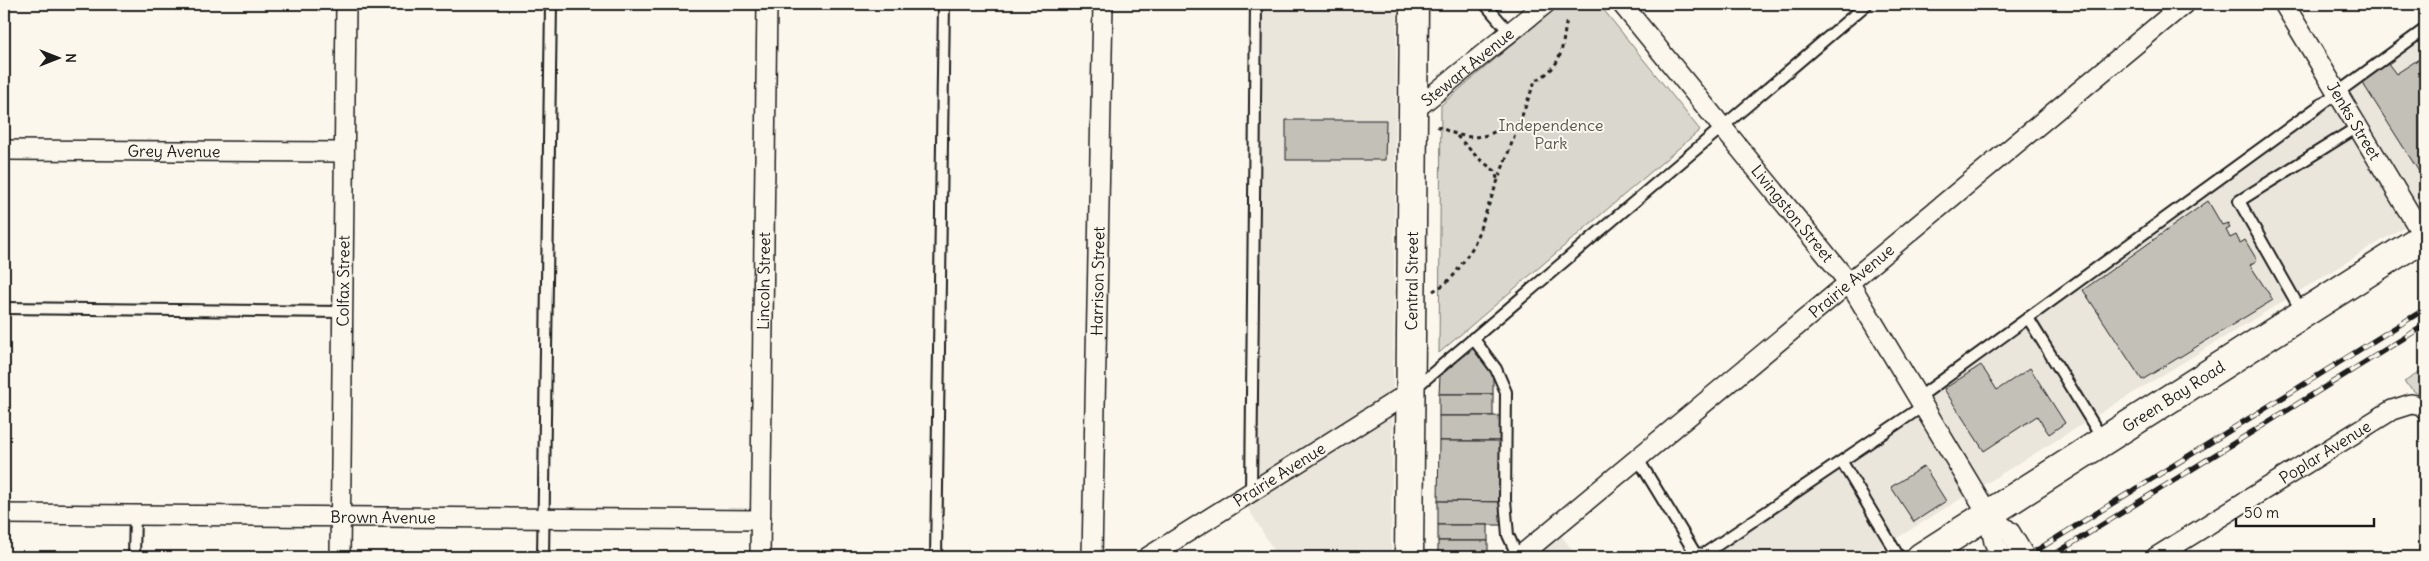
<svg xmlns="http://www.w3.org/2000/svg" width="2429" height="561" viewBox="0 0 2429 561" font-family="Delius,sans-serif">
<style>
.built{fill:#eae6dc}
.green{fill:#dad7ce;stroke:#7b7a75}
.building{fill:#c3c0b8;stroke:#1c1c1c}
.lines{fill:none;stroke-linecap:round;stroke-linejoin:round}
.lane-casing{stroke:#1c1c1c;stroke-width:14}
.street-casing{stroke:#1c1c1c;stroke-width:22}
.secondary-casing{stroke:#1c1c1c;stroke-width:31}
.path{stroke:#1c1c1c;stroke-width:3;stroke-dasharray:4 4;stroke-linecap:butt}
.lane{stroke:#fbf7ec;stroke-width:10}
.street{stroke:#fbf7ec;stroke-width:19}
.secondary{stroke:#fbf7ec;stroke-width:28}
.rail-casing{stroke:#1c1c1c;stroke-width:5.5}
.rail{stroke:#fbf7ec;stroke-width:4;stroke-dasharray:11;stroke-linecap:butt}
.labels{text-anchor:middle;stroke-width:4;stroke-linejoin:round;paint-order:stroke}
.street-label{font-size:16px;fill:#1c1c1c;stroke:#fbf7ec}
.park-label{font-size:16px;fill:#555451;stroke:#fbf7ec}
</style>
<rect width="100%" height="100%" fill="#fbf7ec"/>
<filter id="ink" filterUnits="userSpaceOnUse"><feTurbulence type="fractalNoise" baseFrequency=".02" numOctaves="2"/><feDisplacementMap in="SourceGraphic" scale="10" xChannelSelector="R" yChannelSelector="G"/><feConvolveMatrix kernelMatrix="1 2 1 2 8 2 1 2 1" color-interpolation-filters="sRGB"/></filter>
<g filter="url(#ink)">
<!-- built -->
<g class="built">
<polygon points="1260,4 1397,4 1391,557 1278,557 1243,500 1254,495"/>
<polygon points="2425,28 2425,214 1866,557 1694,557 1926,404 1920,394"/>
<polygon points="1554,525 1577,557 1515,557"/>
</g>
<!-- green -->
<g class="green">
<polygon points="1560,4 1599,4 1700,130 1439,353 1441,105"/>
<polygon points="2425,369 2425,397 2415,392 2404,382"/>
</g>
<!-- building -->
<g class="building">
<polygon points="2425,55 2425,181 2362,82 2387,62 2396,74"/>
<polygon points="1286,120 1386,120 1385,160 1286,160"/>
<polygon points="2208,201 2222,225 2228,223 2230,228 2226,230 2230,238 2236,235 2240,243 2245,240 2257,260 2250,265 2273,300 2142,380 2083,290"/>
<polygon points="1474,348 1493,371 1493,394 1439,394 1440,376"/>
<polygon points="1981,365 1997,390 2030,368 2065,423 2049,434 2037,416 1984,451 1944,389"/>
<rect x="1439" y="394" width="54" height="22"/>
<rect x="1439" y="416" width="62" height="25"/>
<polygon points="1439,441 1501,441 1501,502 1438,501"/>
<polygon points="1924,466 1946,501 1914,522 1891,487"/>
<polygon points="1438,501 1501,502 1501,525 1438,525"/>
<rect x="1438" y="525" width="50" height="16"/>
<polygon points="1438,541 1488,541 1488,553 1482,557 1438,557"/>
</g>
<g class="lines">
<!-- lane casing -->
<g class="lane-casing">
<g id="lane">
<polyline points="1485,4 1510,33"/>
<polyline points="4,308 343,312"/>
<polyline points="2303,314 2239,201 2359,126"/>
<polyline points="2028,318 2103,440"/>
<polyline points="1473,338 1496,369 1506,392 1505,500 1508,535 1518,557"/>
<polyline points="1414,389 1867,4"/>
<polyline points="1918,398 2425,29"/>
<polyline points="1638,459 1695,553 1704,554 1923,406"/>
<polyline points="1842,462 1899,557"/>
<polyline points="1251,493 1256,4"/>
<polyline points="134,557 135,515"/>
<polyline points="543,557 551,4"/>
<polyline points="936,557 944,4"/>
</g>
</g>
<!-- street casing -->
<g class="street-casing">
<g id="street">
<path id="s1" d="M1622 4 1850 284 1988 514 1994 542 2003 557"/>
<path id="s2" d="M2284 4 2424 237"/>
<path id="s3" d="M1413 111 1545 4"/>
<path id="s4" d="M4 150 344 152"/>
<path id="s5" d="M4 514 761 520"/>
<polyline points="1988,514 2010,532 2025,557"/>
<path id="s6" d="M340 557 346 4"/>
<path id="s7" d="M760 557 767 4"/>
<path id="s8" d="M1092 557 1103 4"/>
<path id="s9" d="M1148 557 1410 392"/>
<path id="s10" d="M1519 557 2184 4"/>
<path id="s11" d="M2156 557 2392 410 2411 404 2422 406 2425 410"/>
</g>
</g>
<!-- secondary casing -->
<g class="secondary-casing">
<g id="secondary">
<path id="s12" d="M1409 557 1414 4"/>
<path id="s13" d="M1921 557 2425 236"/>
</g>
</g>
<!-- path -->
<g class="path">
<path d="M1437 126C1453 134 1469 140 1487 135 1499 131 1503 125 1516 128"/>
<polyline points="1457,136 1478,158 1495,171 1498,182"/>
<path d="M1433 291 1445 284 1455 274 1473 247 1535 81C1565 65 1561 48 1567 19"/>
</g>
<!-- lane -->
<use href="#lane" class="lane"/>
<!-- street -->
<use href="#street" class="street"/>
<!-- secondary -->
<use href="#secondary" class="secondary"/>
<!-- rail casing -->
<g class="rail-casing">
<g id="rail">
<polyline points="2026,557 2425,309"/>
<polyline points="2050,557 2425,325"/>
</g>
</g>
<!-- rail -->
<use href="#rail" class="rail"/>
</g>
</g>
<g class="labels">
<!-- street labels -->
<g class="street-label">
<text dy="6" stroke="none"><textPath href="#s3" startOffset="70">Stewart Avenue</textPath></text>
<text dy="6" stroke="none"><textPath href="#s2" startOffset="136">Jenks Street</textPath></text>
<text dy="6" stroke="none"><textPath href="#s4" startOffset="170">Grey Avenue</textPath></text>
<text dy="6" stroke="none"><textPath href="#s1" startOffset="270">Livingston Street</textPath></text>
<text dy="6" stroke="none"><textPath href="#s8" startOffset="276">Harrison Street</textPath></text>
<text dy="6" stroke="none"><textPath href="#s12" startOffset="276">Central Street</textPath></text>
<text dy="6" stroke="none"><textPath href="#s6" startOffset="276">Colfax Street</textPath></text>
<text dy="6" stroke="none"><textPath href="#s7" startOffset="276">Lincoln Street</textPath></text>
<text dy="6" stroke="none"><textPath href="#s10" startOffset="432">Prairie Avenue</textPath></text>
<text dy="6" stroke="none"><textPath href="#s13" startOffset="299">Green Bay Road</textPath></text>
<text dy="6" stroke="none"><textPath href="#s11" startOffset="199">Poplar Avenue</textPath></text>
<text dy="6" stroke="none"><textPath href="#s9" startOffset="155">Prairie Avenue</textPath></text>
<text dy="6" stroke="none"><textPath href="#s5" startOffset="379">Brown Avenue</textPath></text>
</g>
<!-- park labels -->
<g class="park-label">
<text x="1551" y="131">Independence<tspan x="1551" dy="18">Park</tspan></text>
</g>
</g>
<!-- margin -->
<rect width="2429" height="561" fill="none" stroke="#fbf7ec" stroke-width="20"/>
<rect x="10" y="10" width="2409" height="541" fill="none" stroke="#1c1c1c" stroke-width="2" filter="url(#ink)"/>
<!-- north arrow -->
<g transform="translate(58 58) rotate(90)" stroke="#fbf7ec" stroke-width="4" paint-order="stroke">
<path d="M0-4L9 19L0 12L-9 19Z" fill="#1c1c1c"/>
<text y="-8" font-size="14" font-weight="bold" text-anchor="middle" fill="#1c1c1c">N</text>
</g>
<!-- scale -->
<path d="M2236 518v8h138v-8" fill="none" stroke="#1c1c1c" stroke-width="2.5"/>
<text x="2244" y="518" font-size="15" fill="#1c1c1c" stroke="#fbf7ec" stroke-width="4" paint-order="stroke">50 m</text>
</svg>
